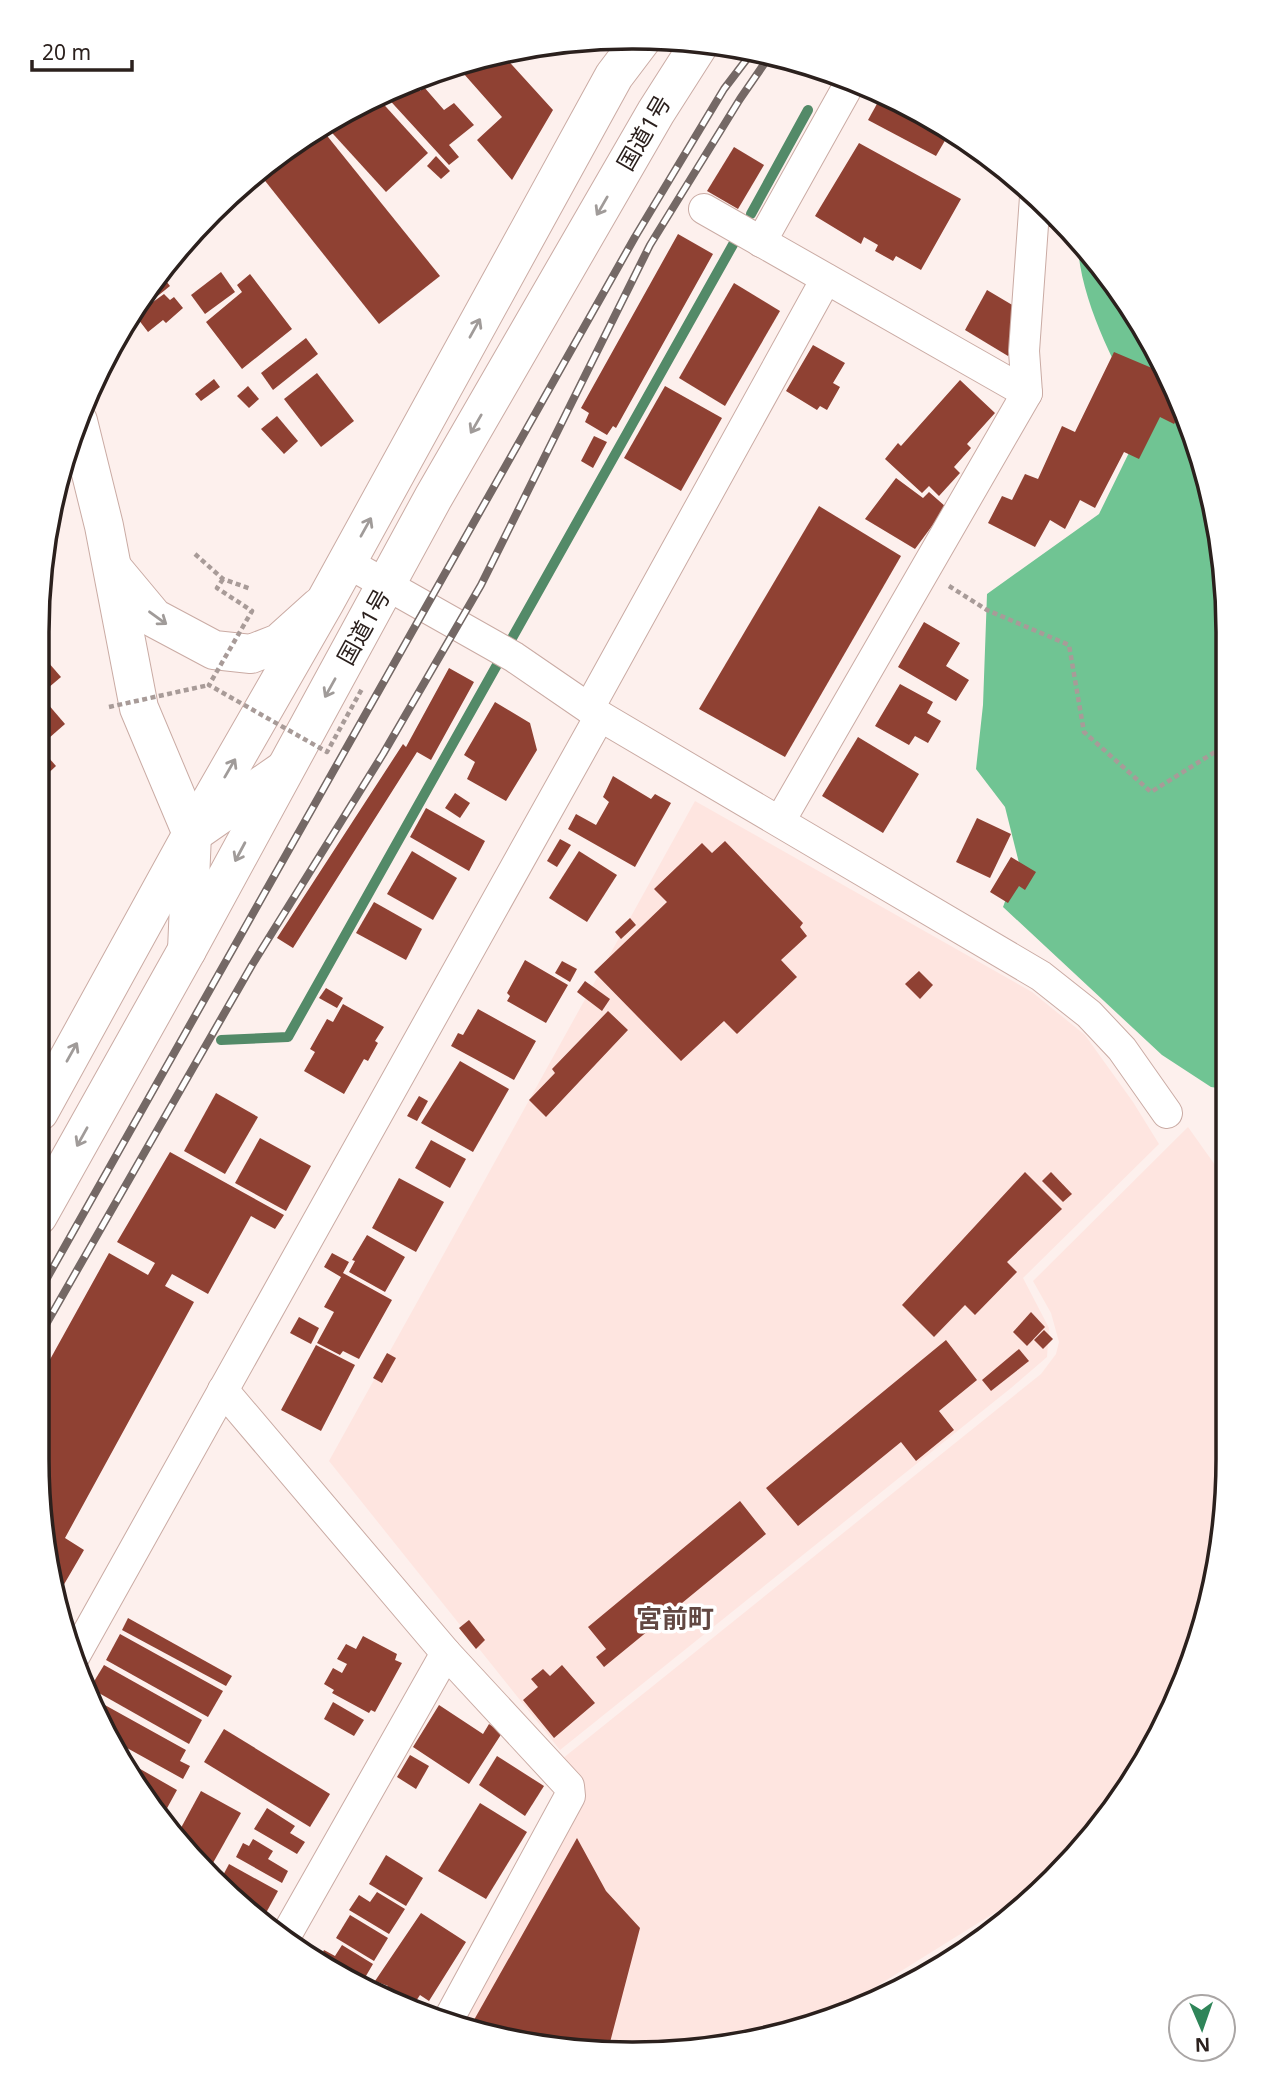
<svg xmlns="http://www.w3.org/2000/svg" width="1265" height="2091" viewBox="0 0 1265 2091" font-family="'Noto Sans','Noto Sans JP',sans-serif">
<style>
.built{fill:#fee5e0}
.forest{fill:#70c493}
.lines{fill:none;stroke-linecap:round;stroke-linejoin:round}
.stream{stroke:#538a68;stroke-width:10}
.building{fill:#8f4133}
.minor-casing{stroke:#caaba4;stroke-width:32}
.tertiary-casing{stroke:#caaba4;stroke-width:40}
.trunk-casing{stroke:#caaba4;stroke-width:40}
.path{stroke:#a89b98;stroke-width:4.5;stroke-dasharray:5 3.5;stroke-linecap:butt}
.minor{stroke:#fff;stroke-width:30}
.tertiary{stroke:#fff;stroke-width:38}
.trunk{stroke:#fff;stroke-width:38}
.rail-casing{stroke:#746865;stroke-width:8}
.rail{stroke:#fff;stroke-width:5;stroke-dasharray:16;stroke-linecap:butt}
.path-bridge{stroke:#a89b98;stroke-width:4.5;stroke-dasharray:5 3.5;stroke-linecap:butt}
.oneway{stroke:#a09b99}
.labels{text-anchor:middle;stroke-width:7;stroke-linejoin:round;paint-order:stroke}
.street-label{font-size:23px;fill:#2b201d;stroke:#fff}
.quarter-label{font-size:26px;font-weight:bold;fill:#624842;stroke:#fff}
.rim{fill:none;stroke:#2b201d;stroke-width:3.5}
</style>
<rect width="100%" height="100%" fill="#fdf0ed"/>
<!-- built -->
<g class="built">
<polygon points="695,801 1032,992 1085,1035 1133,1102 1159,1144 1023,1278 1049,1328 1047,1357 1011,1388 560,1750 329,1461"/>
<polygon points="1188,1127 1225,1179 1223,1536 1183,1686 1105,1821 1044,1882 816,2024 632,2054 462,2026 582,1805 562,1759 1041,1374 1056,1354 1059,1342 1051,1313 1033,1281"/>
</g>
<!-- forest -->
<path class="forest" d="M1077 237 1149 335 1197 441 1227 593 1225 1089 1211 1087 1162 1055 1003 907 1019 863 1005 807 976 769 983 705 987 594 1099 514 1144 422C1115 362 1080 305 1077 237Z"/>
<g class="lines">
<!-- stream -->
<g class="stream">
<polyline points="751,214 808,110"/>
<polyline points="221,1040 288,1037 735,241"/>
</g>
</g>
<!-- building -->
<g class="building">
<polygon points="502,54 553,110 512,180 477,140 502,117 456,65"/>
<polygon points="413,81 420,91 424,87 444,110 454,103 474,125 449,145 459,157 449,165 384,94"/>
<polygon points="883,93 896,98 950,132 936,156 868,120"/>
<polygon points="377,97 428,153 386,192 324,124 334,117"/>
<polygon points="320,127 440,276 379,324 258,172"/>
<polygon points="859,143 961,199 921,270 896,256 893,261 875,251 878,245 864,237 861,244 815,216"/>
<polygon points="734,147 764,165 738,209 707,191"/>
<polygon points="436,156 450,171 441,179 427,166"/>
<polygon points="1050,212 1067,228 1049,227"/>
<polygon points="678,234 713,254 616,428 613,426 607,435 585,422 589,413 581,408"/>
<polygon points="159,272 170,286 139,311 137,309"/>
<polygon points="221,272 235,292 205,314 191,295"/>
<polygon points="250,274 292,329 242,369 206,322 242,292 237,285"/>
<polygon points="734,283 780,311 725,406 679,378"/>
<polygon points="987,290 1014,306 1012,350 1008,356 965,330"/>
<polygon points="164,294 170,300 174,297 183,308 166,323 163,320 148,332 135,315"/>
<polygon points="306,338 318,354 273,390 261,373"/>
<polygon points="813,345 845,363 833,383 840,387 827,410 820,406 817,410 786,391"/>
<polygon points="1114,352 1159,371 1174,391 1168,402 1182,411 1174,424 1160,417 1139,459 1124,452 1095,508 1080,500 1065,529 1050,520 1035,547 988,523 1002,496 1012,500 1025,474 1038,479 1062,426 1075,432"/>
<polygon points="317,373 354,421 321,447 284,399"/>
<polygon points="214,379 220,387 201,401 195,394"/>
<polygon points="960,380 995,413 967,444 971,448 954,467 960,473 939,496 929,486 922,493 885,459 898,443 901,446"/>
<polygon points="248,386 259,399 249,408 237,396"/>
<polygon points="665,386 722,418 681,491 624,458"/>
<polygon points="277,416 298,441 284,454 261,429"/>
<polygon points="594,436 607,442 593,468 581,461"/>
<polygon points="896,478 923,498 929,492 946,507 915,549 865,519"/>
<polygon points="819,506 901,556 785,757 699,709"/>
<polygon points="924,622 960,643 946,666 969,680 956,701 898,667"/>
<polygon points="41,654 61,677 41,694"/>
<polygon points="449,668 474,682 431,760 417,752 293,948 277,938 403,744 406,747"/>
<polygon points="900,684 933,702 927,713 941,721 928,743 915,736 909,745 875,726"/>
<polygon points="41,696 65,724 41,745"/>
<polygon points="495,702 530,723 537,750 506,801 467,779 475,762 464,755"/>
<polygon points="858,737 919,774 883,833 822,796"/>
<polygon points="41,749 56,766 41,780"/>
<polygon points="613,776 651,799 655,794 671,803 635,867 568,829 576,814 596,825 609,802 603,797"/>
<polygon points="455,793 470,803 460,818 445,808"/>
<polygon points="426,808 485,841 469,871 410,837"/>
<polygon points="977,818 1011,834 990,878 956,862"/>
<polygon points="560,839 571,845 557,867 547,861"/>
<polygon points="725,841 803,923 800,927 807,936 781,960 797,977 737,1034 724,1021 681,1061 594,972 667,902 654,889 702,843 712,853"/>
<polygon points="412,851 457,878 433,920 387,894"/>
<polygon points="579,851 617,875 587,922 549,898"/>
<polygon points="1011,857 1036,872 1025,890 1019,886 1008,903 990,892"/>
<polygon points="374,902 422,929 406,960 356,933"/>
<polygon points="630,918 636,925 621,939 615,932"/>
<polygon points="525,960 568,985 546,1023 507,1001 510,996 507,993"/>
<polygon points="562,961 577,969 570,982 555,973"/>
<polygon points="919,971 933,985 920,999 905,984"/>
<polygon points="585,981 610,999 602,1011 577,992"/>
<polygon points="326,988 343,998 337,1008 319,998"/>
<polygon points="343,1004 384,1027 375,1041 378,1043 368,1061 364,1059 344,1094 304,1071 315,1052 310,1049 327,1019 333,1022"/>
<polygon points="478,1009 536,1041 514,1080 451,1046 458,1033 463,1035"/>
<polygon points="608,1011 628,1030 546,1117 529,1100 555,1073 552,1069"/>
<polygon points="460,1061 509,1089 473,1152 421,1123"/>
<polygon points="216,1093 258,1117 225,1174 184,1151"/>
<polygon points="419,1096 428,1101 417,1121 407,1116"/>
<polygon points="260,1138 311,1166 286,1211 235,1183"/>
<polygon points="431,1140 466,1159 450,1188 415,1168"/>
<polygon points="170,1152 284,1215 275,1229 251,1216 208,1294 172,1274 165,1286 194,1302 65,1538 84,1550 59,1593 37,1458 37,1383 109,1253 148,1275 155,1263 117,1242"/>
<polygon points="1025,1172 1062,1209 1007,1262 1017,1272 975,1315 965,1305 934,1337 902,1305"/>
<polygon points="1051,1172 1072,1194 1063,1202 1042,1181"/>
<polygon points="399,1178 444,1202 416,1252 372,1228"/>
<polygon points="367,1235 405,1257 385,1292 349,1272 355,1261 352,1260"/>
<polygon points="332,1253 349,1262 343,1273 392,1300 359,1359 343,1351 340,1355 317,1343 334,1312 324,1307 341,1277 324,1267"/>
<polygon points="1031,1312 1045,1327 1027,1346 1013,1332"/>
<polygon points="299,1317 319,1328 311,1344 290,1333"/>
<polygon points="1044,1330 1053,1339 1043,1349 1034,1340"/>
<polygon points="946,1340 977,1380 939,1411 954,1430 916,1461 901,1442 798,1526 766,1488"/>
<polygon points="316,1345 355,1365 321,1431 281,1410"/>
<polygon points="1019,1349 1029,1361 991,1391 982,1380"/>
<polygon points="387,1353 396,1358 382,1383 373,1378"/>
<polygon points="740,1501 766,1534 604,1667 596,1657 606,1649 588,1627"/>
<polygon points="128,1618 232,1676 226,1686 122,1630"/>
<polygon points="469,1620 485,1640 476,1649 459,1628"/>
<polygon points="120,1634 223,1691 208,1717 106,1660"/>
<polygon points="363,1636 397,1654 395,1660 402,1663 375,1712 371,1710 369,1713 332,1693 334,1690 324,1684 333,1668 342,1673 347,1664 337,1659 346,1644 356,1649"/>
<polygon points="104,1665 202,1720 189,1744 90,1688"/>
<polygon points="562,1665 595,1703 554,1738 523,1700 538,1687 531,1679 543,1669 550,1676"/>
<polygon points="94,1699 186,1750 180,1761 190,1766 183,1779 118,1743"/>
<polygon points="333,1702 364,1720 354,1736 324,1719"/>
<polygon points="439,1705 483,1734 489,1724 502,1733 469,1784 413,1747"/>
<polygon points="224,1729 330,1794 310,1827 204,1762"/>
<polygon points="410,1755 429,1766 416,1789 397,1777"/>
<polygon points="497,1756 544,1786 525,1816 479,1785"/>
<polygon points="128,1762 177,1790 160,1821 146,1795"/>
<polygon points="201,1791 241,1813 209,1870 176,1837"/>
<polygon points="480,1803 527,1832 486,1899 438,1871"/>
<polygon points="267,1808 295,1826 290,1833 305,1842 297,1854 254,1829"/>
<polygon points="577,1838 606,1891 640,1928 608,2050 470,2027"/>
<polygon points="253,1839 273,1851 268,1859 288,1871 282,1883 236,1857 243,1843 249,1846"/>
<polygon points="386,1855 423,1878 406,1906 369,1884"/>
<polygon points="229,1864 278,1891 261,1922 220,1881"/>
<polygon points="377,1892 405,1909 389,1934 349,1910 359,1895 370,1902"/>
<polygon points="421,1913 466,1942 429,2001 420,1995 412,2007 384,1992 388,1986 375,1981"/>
<polygon points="350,1915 388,1938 374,1961 336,1938"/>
<polygon points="342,1945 373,1964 363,1981 320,1958 324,1950 335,1956"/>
</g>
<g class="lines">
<!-- minor casing -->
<g class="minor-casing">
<g id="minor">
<polyline points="704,209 1027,393"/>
<polyline points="761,242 851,81"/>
<polyline points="346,562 514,657 600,716 1041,976 1089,1014 1122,1049 1167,1113"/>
<polyline points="589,708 826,279"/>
<polyline points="780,821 1027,393 1024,351 1035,197"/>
<polyline points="223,1390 446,1653 284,1939"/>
<polyline points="446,1653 569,1786 570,1796 446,2024"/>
<polyline points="73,1659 600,716"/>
</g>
</g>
<!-- tertiary casing -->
<g class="tertiary-casing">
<g id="tertiary">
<polyline points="78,421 104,526 139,708 192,834 187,950"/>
<polyline points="114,570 154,618 214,650 251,654 279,643 319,607"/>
<polyline points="192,834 284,770"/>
</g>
</g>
<!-- trunk casing -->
<g class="trunk-casing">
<g id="trunk">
<polyline points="39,1112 192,834 325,602 614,76 642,39"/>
<polyline points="38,1216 187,950 433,498 656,112 700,43"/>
</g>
</g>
<!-- path -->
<g class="path">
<polyline points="195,554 223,579 251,589"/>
<polyline points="949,586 987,610 1069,645 1084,732 1151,792 1226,745"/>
</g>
<!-- minor -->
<use href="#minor" class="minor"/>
<!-- tertiary -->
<use href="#tertiary" class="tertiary"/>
<!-- trunk -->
<use href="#trunk" class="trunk"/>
<!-- rail casing -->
<g class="rail-casing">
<g id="rail">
<polyline points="38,1294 635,237 724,89 753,51"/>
<polyline points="37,1340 252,965 383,754 481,585 650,245 740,99 771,54"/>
</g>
</g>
<!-- rail -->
<use href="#rail" class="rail"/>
<!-- path-bridge -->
<g class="path-bridge">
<polyline points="223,579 217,588 252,611 209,685 327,752 363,687"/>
<polyline points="109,707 209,685"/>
</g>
</g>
<!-- one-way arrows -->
<defs><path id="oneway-shaft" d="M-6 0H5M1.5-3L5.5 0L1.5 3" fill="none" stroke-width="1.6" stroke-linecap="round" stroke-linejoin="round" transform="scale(1.75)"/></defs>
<g class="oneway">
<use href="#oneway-shaft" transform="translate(602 206) rotate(120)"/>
<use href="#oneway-shaft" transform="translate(475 328) rotate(-61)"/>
<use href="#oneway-shaft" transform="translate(476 424) rotate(120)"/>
<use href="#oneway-shaft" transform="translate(366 527) rotate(-61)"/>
<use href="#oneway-shaft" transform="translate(158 618) rotate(36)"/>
<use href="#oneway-shaft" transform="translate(330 688) rotate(119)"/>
<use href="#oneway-shaft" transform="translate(230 768) rotate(-60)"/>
<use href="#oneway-shaft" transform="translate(240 852) rotate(118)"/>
<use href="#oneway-shaft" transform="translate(72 1052) rotate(-61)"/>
<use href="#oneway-shaft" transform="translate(82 1137) rotate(119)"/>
</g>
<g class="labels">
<!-- street labels -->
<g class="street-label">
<text transform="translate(644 133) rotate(-60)" y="8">国道1号</text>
<text transform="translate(364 627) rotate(-61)" y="8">国道1号</text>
</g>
<!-- quarter labels -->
<g class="quarter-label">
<text x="675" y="1628">宮前町</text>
</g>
</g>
<!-- crop -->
<path d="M0 0H1265V2091H0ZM632 49H633A583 583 0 0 1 1216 632V1459A583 583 0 0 1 633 2042H632A583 583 0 0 1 49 1459V632A583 583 0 0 1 632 49Z" fill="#fff" fill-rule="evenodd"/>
<path class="rim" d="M632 49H633A583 583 0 0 1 1216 632V1459A583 583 0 0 1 633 2042H632A583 583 0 0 1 49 1459V632A583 583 0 0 1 632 49Z"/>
<!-- north arrow -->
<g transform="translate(1202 2028) rotate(178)"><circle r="33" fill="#ffffff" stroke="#aaa6a5" stroke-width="2"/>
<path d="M0-5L12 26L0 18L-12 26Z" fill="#2f8559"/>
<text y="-10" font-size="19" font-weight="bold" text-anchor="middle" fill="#2b201d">N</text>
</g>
<!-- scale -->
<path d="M32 60v10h100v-10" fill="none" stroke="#2b201d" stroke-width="3.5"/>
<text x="42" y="60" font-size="21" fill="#2b201d" stroke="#ffffff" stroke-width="5" paint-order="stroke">20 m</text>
</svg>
